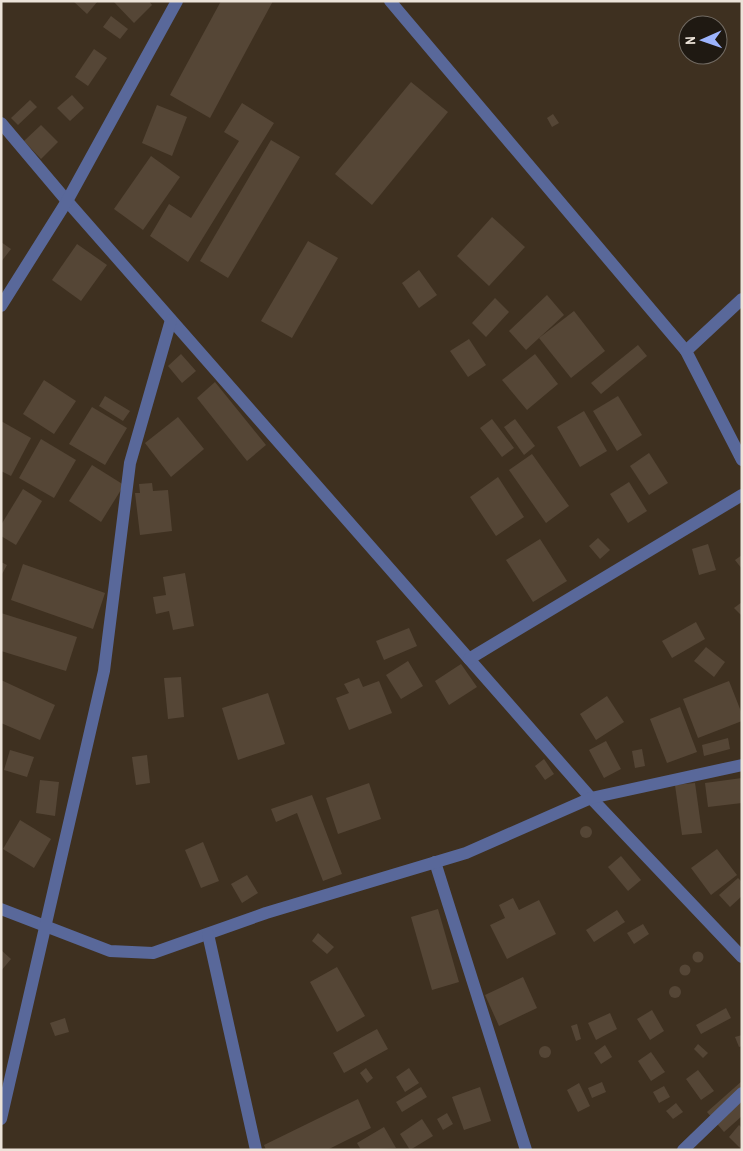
<svg xmlns="http://www.w3.org/2000/svg" width="743" height="1151" viewBox="0 0 743 1151" font-family="'Archivo Narrow',sans-serif">
<style>
.building{fill:#554636}
.lines{fill:none;stroke-linecap:round;stroke-linejoin:round}
.minor{stroke:#59689a;stroke-width:12}
</style>
<rect width="100%" height="100%" fill="#3e3020"/>
<!-- building -->
<g class="building">
<polygon points="73,1 98,1 87,14"/>
<polygon points="113,1 149,1 152,5 134,23"/>
<polygon points="221,1 273,1 210,118 170,95"/>
<polygon points="111,16 128,29 120,39 103,27"/>
<polygon points="94,49 107,58 88,86 75,77"/>
<polygon points="411,82 448,112 372,205 335,174"/>
<polygon points="72,95 84,108 70,121 57,108"/>
<polygon points="30,100 37,107 18,125 11,118"/>
<polygon points="242,103 274,123 188,262 150,236 169,204 191,218 239,141 224,132"/>
<polygon points="157,105 187,117 172,156 142,143"/>
<polygon points="553,114 559,123 552,127 547,118"/>
<polygon points="41,125 58,142 41,159 24,141"/>
<polygon points="271,140 300,157 228,278 200,261"/>
<polygon points="151,156 180,177 143,230 114,209"/>
<polygon points="492,217 525,247 489,286 457,256"/>
<polygon points="308,241 338,258 292,338 261,321"/>
<polygon points="1,242 11,249 1,262"/>
<polygon points="77,244 107,265 81,301 52,280"/>
<polygon points="419,270 437,295 419,308 402,283"/>
<polygon points="547,295 564,315 526,350 509,331"/>
<polygon points="495,298 509,312 486,337 472,323"/>
<polygon points="574,311 605,351 571,378 539,338"/>
<polygon points="469,339 486,365 468,377 450,351"/>
<polygon points="638,345 647,356 601,394 591,383"/>
<polygon points="181,354 196,371 182,383 168,366"/>
<polygon points="535,354 558,384 527,410 502,380"/>
<polygon points="44,380 76,401 54,434 23,414"/>
<polygon points="215,382 266,445 247,461 197,398"/>
<polygon points="105,396 130,411 123,421 99,406"/>
<polygon points="618,396 642,435 617,451 593,411"/>
<polygon points="92,407 127,428 105,465 69,444"/>
<polygon points="584,411 607,451 580,467 557,427"/>
<polygon points="178,417 204,449 171,477 145,443"/>
<polygon points="492,419 514,448 502,457 480,428"/>
<polygon points="515,419 535,446 524,455 504,427"/>
<polygon points="1,421 31,438 11,476 1,471"/>
<polygon points="41,439 76,460 54,498 19,478"/>
<polygon points="649,453 668,483 649,495 630,466"/>
<polygon points="532,454 569,506 546,523 509,470"/>
<polygon points="92,465 124,485 101,522 69,501"/>
<polygon points="498,477 524,517 496,536 470,497"/>
<polygon points="629,482 647,511 628,523 610,494"/>
<polygon points="152,483 153,491 168,490 172,531 140,535 135,493 140,493 139,484"/>
<polygon points="23,489 42,501 16,545 1,536 1,525"/>
<polygon points="598,538 610,550 600,559 589,546"/>
<polygon points="540,539 567,581 533,602 506,560"/>
<polygon points="708,544 716,570 699,575 692,549"/>
<polygon points="742,555 742,569 735,560"/>
<polygon points="1,562 7,565 1,576"/>
<polygon points="23,564 105,593 93,629 11,600"/>
<polygon points="185,573 194,626 173,630 169,611 156,614 153,597 166,595 163,577"/>
<polygon points="742,602 742,616 734,608"/>
<polygon points="1,613 77,637 66,671 1,651"/>
<polygon points="696,622 705,639 672,658 662,641"/>
<polygon points="409,628 417,646 384,660 376,641"/>
<polygon points="706,647 725,662 714,677 694,661"/>
<polygon points="408,661 423,686 401,699 386,675"/>
<polygon points="461,664 477,687 449,705 435,681"/>
<polygon points="181,677 184,717 168,719 164,678"/>
<polygon points="359,678 363,687 379,681 392,713 349,730 336,698 349,693 344,684"/>
<polygon points="1,680 55,705 40,740 1,723"/>
<polygon points="729,681 742,714 742,721 698,738 683,699"/>
<polygon points="268,693 285,744 238,760 222,708"/>
<polygon points="607,696 624,722 596,740 580,714"/>
<polygon points="680,707 697,752 667,763 650,719"/>
<polygon points="728,738 730,749 704,756 702,745"/>
<polygon points="606,741 621,769 604,778 589,750"/>
<polygon points="642,749 645,766 635,768 632,751"/>
<polygon points="10,750 34,757 27,777 4,770"/>
<polygon points="147,755 150,783 136,785 132,757"/>
<polygon points="544,759 554,774 545,780 535,766"/>
<polygon points="742,778 742,803 708,807 705,783"/>
<polygon points="40,780 59,782 55,816 36,813"/>
<polygon points="369,783 381,819 338,834 326,798"/>
<polygon points="695,783 702,833 682,835 675,785"/>
<polygon points="312,795 342,874 323,881 297,813 276,822 271,809"/>
<polygon points="20,820 51,839 34,868 3,849"/>
<circle cx="586" cy="832" r="6"/>
<polygon points="203,842 219,881 201,888 185,850"/>
<polygon points="717,849 737,875 711,895 691,868"/>
<polygon points="621,856 641,880 628,891 608,867"/>
<polygon points="247,875 258,893 242,903 231,884"/>
<polygon points="738,878 742,882 742,896 730,907 719,895"/>
<polygon points="513,898 519,910 539,900 556,934 507,959 490,925 505,918 499,905"/>
<polygon points="438,909 459,982 432,990 411,917"/>
<polygon points="617,910 625,922 594,942 586,930"/>
<polygon points="643,924 649,934 634,944 627,933"/>
<polygon points="318,933 334,947 327,954 312,941"/>
<polygon points="1,950 11,959 1,971"/>
<circle cx="698" cy="957" r="5.5"/>
<circle cx="685" cy="970" r="5.5"/>
<polygon points="337,967 365,1016 337,1032 310,982"/>
<polygon points="523,977 537,1008 499,1026 485,995"/>
<circle cx="675" cy="992" r="6"/>
<polygon points="726,1008 731,1018 701,1034 696,1025"/>
<polygon points="652,1010 664,1031 650,1040 637,1019"/>
<polygon points="610,1013 617,1029 596,1040 588,1023"/>
<polygon points="65,1018 69,1032 55,1036 50,1023"/>
<polygon points="577,1024 581,1039 576,1041 571,1026"/>
<polygon points="377,1029 388,1049 344,1073 333,1053"/>
<polygon points="742,1035 742,1046 739,1047 735,1037"/>
<polygon points="698,1044 708,1053 703,1058 694,1049"/>
<polygon points="605,1045 612,1057 601,1064 594,1053"/>
<circle cx="545" cy="1052" r="6"/>
<polygon points="651,1052 665,1072 651,1081 638,1061"/>
<polygon points="366,1068 373,1078 367,1083 360,1073"/>
<polygon points="409,1068 419,1083 405,1092 396,1077"/>
<polygon points="698,1070 714,1091 701,1100 686,1079"/>
<polygon points="742,1081 742,1116 724,1132 707,1112"/>
<polygon points="602,1082 606,1092 592,1098 588,1088"/>
<polygon points="579,1083 590,1106 578,1112 567,1090"/>
<polygon points="664,1086 670,1097 659,1103 653,1092"/>
<polygon points="421,1087 427,1097 402,1112 396,1102"/>
<polygon points="480,1087 491,1121 464,1130 452,1097"/>
<polygon points="358,1099 371,1128 327,1150 266,1150 264,1145"/>
<polygon points="676,1103 683,1112 673,1119 666,1111"/>
<polygon points="447,1113 453,1124 443,1130 437,1119"/>
<polygon points="422,1119 433,1136 410,1150 400,1134"/>
<polygon points="739,1125 742,1128 740,1148 729,1137"/>
<polygon points="384,1127 396,1148 361,1150 357,1143"/>
</g>
<g class="lines">
<!-- minor -->
<g class="minor">
<polyline points="390,1 686,351"/>
<polyline points="1,123 67,201 591,798 742,957"/>
<polyline points="742,299 686,351 742,460"/>
<polyline points="1,306 67,201 177,1"/>
<polyline points="469,659 742,495"/>
<polyline points="435,862 526,1150"/>
<polyline points="1,909 110,951 153,953 266,913 466,853 591,798 742,765"/>
<polyline points="208,934 256,1150"/>
<polyline points="1,1119 104,671 130,463 171,320"/>
<polyline points="683,1150 742,1093"/>
</g>
</g>
<!-- border -->
<rect width="743" height="1151" fill="none" stroke="#ece3d9" stroke-width="5"/>
<!-- north arrow -->
<g transform="translate(703 40) rotate(268)"><circle r="24" fill="#1f1912" stroke="#716a62"/>
<path d="M0-4L9 19L0 12L-9 19Z" fill="#9db4fd"/>
<text y="-8" font-size="14" font-weight="bold" text-anchor="middle" fill="#ece3d9">N</text>
</g>
</svg>
